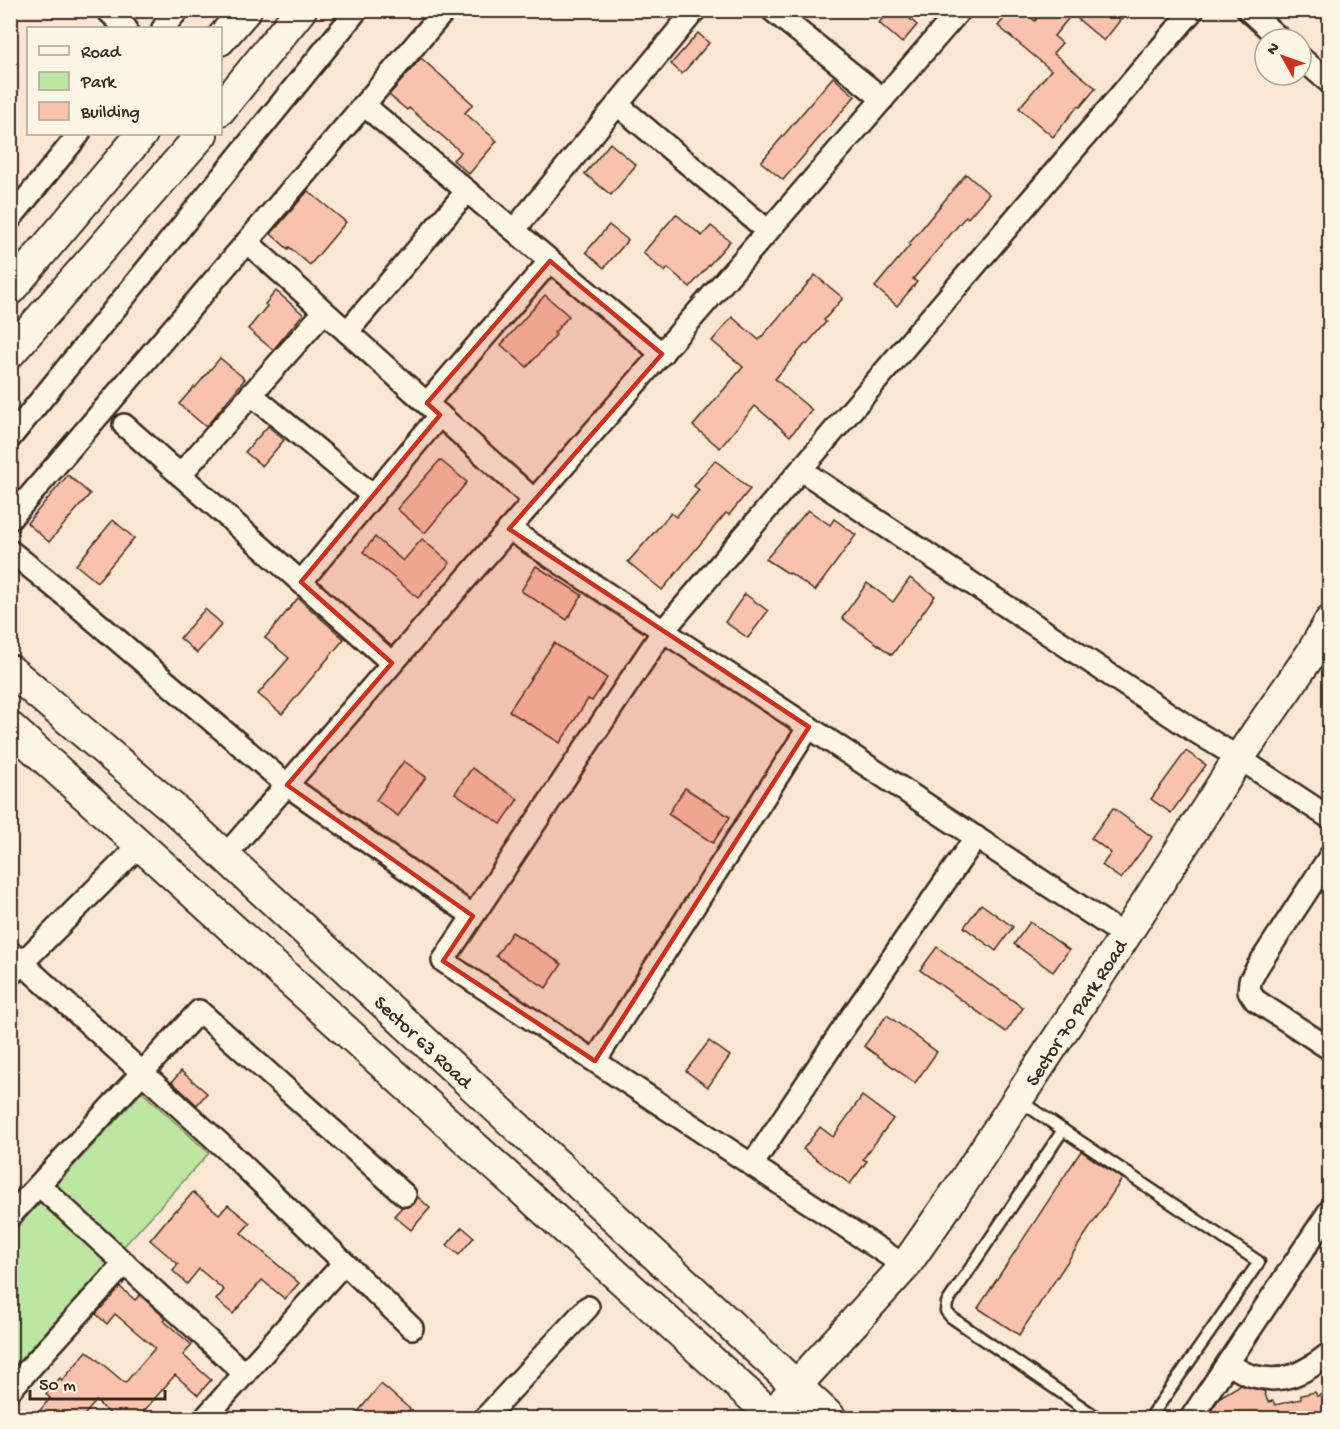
<svg xmlns="http://www.w3.org/2000/svg" width="1340" height="1429" viewBox="0 0 1340 1429" font-family="'Gochi Hand',sans-serif">
<style>
.green{fill:#bde6a2;stroke:#7c8860;stroke-width:1.5}
.building{fill:#f9c2ac;stroke:#3b2a1e;stroke-width:1.5}
.lines{fill:none;stroke-linecap:round;stroke-linejoin:round}
.lane-casing{stroke:#3b2a1e;stroke-width:15}
.street-casing{stroke:#3b2a1e;stroke-width:26}
.secondary-casing{stroke:#3b2a1e;stroke-width:34}
.lane{stroke:#fcf5e5;stroke-width:10}
.street{stroke:#fcf5e5;stroke-width:21}
.secondary{stroke:#fcf5e5;stroke-width:30}
.marked{fill:#c8321e;fill-opacity:0.2;stroke:#c8321e;stroke-width:4.5;stroke-linejoin:round}
.labels{text-anchor:middle;stroke-width:5;stroke-linejoin:round;paint-order:stroke}
.street-label{font-size:20px;fill:#3b2a1e;stroke:#fcf5e5}
</style>
<rect width="100%" height="100%" fill="#fbe6d4"/>
<filter id="ink" filterUnits="userSpaceOnUse"><feTurbulence type="fractalNoise" baseFrequency=".0167" numOctaves="2"/><feDisplacementMap in="SourceGraphic" scale="12" xChannelSelector="R" yChannelSelector="G"/><feConvolveMatrix kernelMatrix="1 2 1 2 8 2 1 2 1" color-interpolation-filters="sRGB"/></filter>
<g filter="url(#ink)">
<!-- green -->
<polygon class="green" points="142,1092 209,1153 11,1370 10,1235"/>
<!-- building -->
<g class="building">
<polygon points="889,10 900,10 917,25 902,43 879,23"/>
<polygon points="1011,10 1023,10 1035,21 1043,10 1128,10 1104,41 1072,14 1054,36 1062,43 1053,53 1096,88 1080,107 1078,106 1053,137 1019,108 1051,70 998,26"/>
<polygon points="698,33 709,43 682,74 671,64"/>
<polygon points="421,58 473,104 465,113 497,141 469,174 453,160 461,152 409,108 407,110 389,95"/>
<polygon points="833,77 855,96 783,180 761,162"/>
<polygon points="610,143 636,165 611,195 585,174"/>
<polygon points="966,174 989,194 968,218 966,216 913,279 917,282 897,306 875,287 910,245 909,244"/>
<polygon points="308,191 346,222 310,265 289,247 288,249 271,234"/>
<polygon points="676,214 702,236 711,226 730,241 690,287 668,268 665,272 643,253"/>
<polygon points="609,225 628,240 604,268 586,252"/>
<polygon points="815,275 843,298 824,320 826,322 807,344 806,343 775,379 812,410 790,436 755,406 720,448 693,426 743,367 712,341 732,317 759,340"/>
<polygon points="276,291 303,314 273,350 248,329 267,306 265,304"/>
<polygon points="545,295 569,316 554,333 556,335 527,367 501,345"/>
<polygon points="220,358 245,379 206,427 179,404 194,387 195,388"/>
<polygon points="268,426 284,440 262,466 245,452"/>
<polygon points="440,460 467,482 425,533 397,509"/>
<polygon points="715,460 750,489 729,515 726,513 662,590 628,562 671,513 676,517 699,490 694,486"/>
<polygon points="68,475 90,494 49,542 27,523"/>
<polygon points="808,510 830,525 834,519 856,535 815,591 790,573 789,574 766,559"/>
<polygon points="113,520 134,538 97,582 76,565"/>
<polygon points="375,537 403,561 422,539 450,563 418,598 363,552"/>
<polygon points="536,566 582,595 567,620 521,591"/>
<polygon points="910,578 935,596 892,655 842,618 867,583 893,602"/>
<polygon points="745,594 768,611 748,638 725,622"/>
<polygon points="298,598 344,639 282,714 258,694 289,658 265,638"/>
<polygon points="205,609 222,624 197,653 180,638"/>
<polygon points="554,643 607,678 592,701 588,699 560,743 509,711"/>
<polygon points="1186,751 1206,765 1171,813 1151,799"/>
<polygon points="404,761 426,777 398,816 376,800"/>
<polygon points="472,768 518,799 501,824 455,793"/>
<polygon points="685,788 730,817 713,843 668,814"/>
<polygon points="1113,808 1152,837 1121,879 1102,865 1111,853 1091,838"/>
<polygon points="981,904 1013,927 996,951 964,927"/>
<polygon points="1030,922 1069,950 1053,972 1014,944"/>
<polygon points="512,932 562,964 546,988 496,956"/>
<polygon points="937,947 991,986 992,985 1023,1008 1006,1032 920,970"/>
<polygon points="887,1015 937,1052 915,1083 864,1046"/>
<polygon points="709,1041 730,1056 708,1087 686,1071"/>
<polygon points="181,1071 207,1093 197,1105 172,1082"/>
<polygon points="862,1096 893,1119 863,1159 867,1161 850,1184 803,1149 820,1127 833,1137"/>
<polygon points="1081,1151 1122,1179 1019,1335 978,1308"/>
<polygon points="193,1192 219,1214 228,1205 250,1223 241,1233 299,1283 285,1299 262,1280 233,1314 216,1300 224,1290 199,1269 187,1284 173,1271 178,1264 150,1240 175,1210 177,1211"/>
<polygon points="418,1197 430,1208 411,1230 394,1216 402,1207 408,1207 414,1204"/>
<polygon points="462,1227 474,1237 459,1255 447,1245"/>
<polygon points="120,1287 135,1300 140,1295 166,1319 164,1321 192,1345 183,1355 211,1380 198,1395 175,1375 137,1419 116,1419 96,1401 81,1419 33,1419 50,1398 46,1394 60,1378 62,1381 87,1351 125,1383 155,1348 115,1314 107,1324 96,1314"/>
<polygon points="381,1384 410,1409 402,1419 352,1419"/>
<polygon points="1240,1385 1264,1391 1268,1402 1273,1401 1275,1405 1301,1399 1301,1395 1315,1392 1317,1396 1323,1394 1329,1398 1329,1419 1216,1419 1212,1409 1220,1397"/>
</g>
<g class="lines">
<!-- lane casing -->
<g class="lane-casing">
<g id="lane">
<polyline points="1020,1101 1259,1262 1150,1418"/>
<polyline points="1063,1130 947,1303 946,1311 951,1317 1098,1418"/>
</g>
</g>
<!-- street casing -->
<g class="street-casing">
<g id="street">
<polyline points="107,10 126,28"/>
<polyline points="772,10 883,99"/>
<polyline points="1248,10 1280,39"/>
<polyline points="163,28 178,10"/>
<polyline points="1301,58 1330,83"/>
<polyline points="364,105 662,354"/>
<polyline points="618,105 768,231"/>
<polyline points="10,219 79,134"/>
<polyline points="514,230 695,10"/>
<polyline points="247,242 534,500"/>
<polyline points="347,332 467,191"/>
<polyline points="251,394 373,496"/>
<polyline points="427,403 550,261"/>
<polyline points="124,425 392,663"/>
<polyline points="10,438 357,10"/>
<polyline points="801,470 1193,730 1239,758 1330,818"/>
<polyline points="180,475 324,312"/>
<polyline points="10,519 445,10"/>
<polyline points="509,529 1125,936"/>
<polyline points="10,551 66,596 287,785 473,916"/>
<polyline points="301,582 440,415"/>
<polyline points="225,856 960,10"/>
<polyline points="1330,856 1258,966 1250,981 1249,991 1255,1000 1330,1049"/>
<polyline points="10,952 227,1150 412,1328"/>
<polyline points="10,975 140,845"/>
<polyline points="595,1061 809,727"/>
<polyline points="752,1165 843,1029 976,837"/>
<polyline points="39,1185 245,1374"/>
<polyline points="10,1216 199,1011 405,1195"/>
<polyline points="905,1266 443,961 663,631 1193,10"/>
<path d="M1228 1363C1235 1368 1244 1374 1253 1376 1284 1385 1306 1372 1330 1353"/>
<polyline points="10,1390 125,1263"/>
<polyline points="205,1418 344,1263"/>
<polyline points="485,1418 588,1307"/>
<polyline points="1191,1418 1330,1210"/>
</g>
</g>
<!-- secondary casing -->
<g class="secondary-casing">
<g id="secondary">
<polyline points="220,40 246,10"/>
<polyline points="220,110 301,10"/>
<polyline points="10,290 142,134"/>
<polyline points="10,353 202,134"/>
<polyline points="10,670 174,809 831,1418"/>
<polyline points="10,727 140,845 775,1418"/>
<polyline points="784,1401 796,1386 905,1266 960,1187 1125,936 1239,758 1311,654 1330,621"/>
</g>
</g>
<!-- lane -->
<use href="#lane" class="lane"/>
<!-- street -->
<use href="#street" class="street"/>
<!-- secondary -->
<use href="#secondary" class="secondary"/>
</g>
</g>
<!-- marked area -->
<path class="marked" d="M550 261 662 354 509 529 809 727 595 1061 443 961 473 916 287 785 392 663 301 582 440 415 427 403Z"/>
<g class="labels">
<!-- street labels -->
<g class="street-label">
<text transform="translate(1075 1012) rotate(-57)" y="7">Sector 70 Park Road</text>
<text transform="translate(424 1041) rotate(43)" y="7">Sector 63 Road</text>
</g>
</g>
<!-- margin -->
<rect width="1340" height="1429" fill="none" stroke="#fcf5e5" stroke-width="36"/>
<rect x="18" y="18" width="1304" height="1393" fill="none" stroke="#3b2a1e" stroke-width="2" filter="url(#ink)"/>
<!-- legend -->
<rect x="27" y="27" width="195" height="108" fill="#fcf5e5" stroke="#afa495" stroke-width="1.5"/>
<rect x="39" y="46" width="30" height="9" fill="#fcf5e5" stroke="#afa495" stroke-width="1.5"/>
<text x="81" y="57" font-size="18" fill="#3b2a1e">Road</text>
<rect x="39" y="72" width="30" height="18" fill="#bde6a2" stroke="#afa495" stroke-width="1.5"/>
<text x="81" y="87" font-size="18" fill="#3b2a1e">Park</text>
<rect x="39" y="102" width="30" height="18" fill="#f9c2ac" stroke="#afa495" stroke-width="1.5"/>
<text x="81" y="117" font-size="18" fill="#3b2a1e">Building</text>
<!-- north arrow -->
<g transform="translate(1283 57) rotate(310)"><circle r="28" fill="#fcf5e5" stroke="#afa495" stroke-width="1.5"/>
<path d="M0-4.5L10 22L0 15L-10 22Z" fill="#c8321e"/>
<text y="-9" font-size="16" font-weight="bold" text-anchor="middle" fill="#3b2a1e">N</text>
</g>
<!-- scale -->
<path d="M30 1390v9h135v-9" fill="none" stroke="#3b2a1e" stroke-width="3"/>
<text x="39" y="1390" font-size="18" fill="#3b2a1e" stroke="#fcf5e5" stroke-width="4.5" paint-order="stroke">50 m</text>
</svg>
